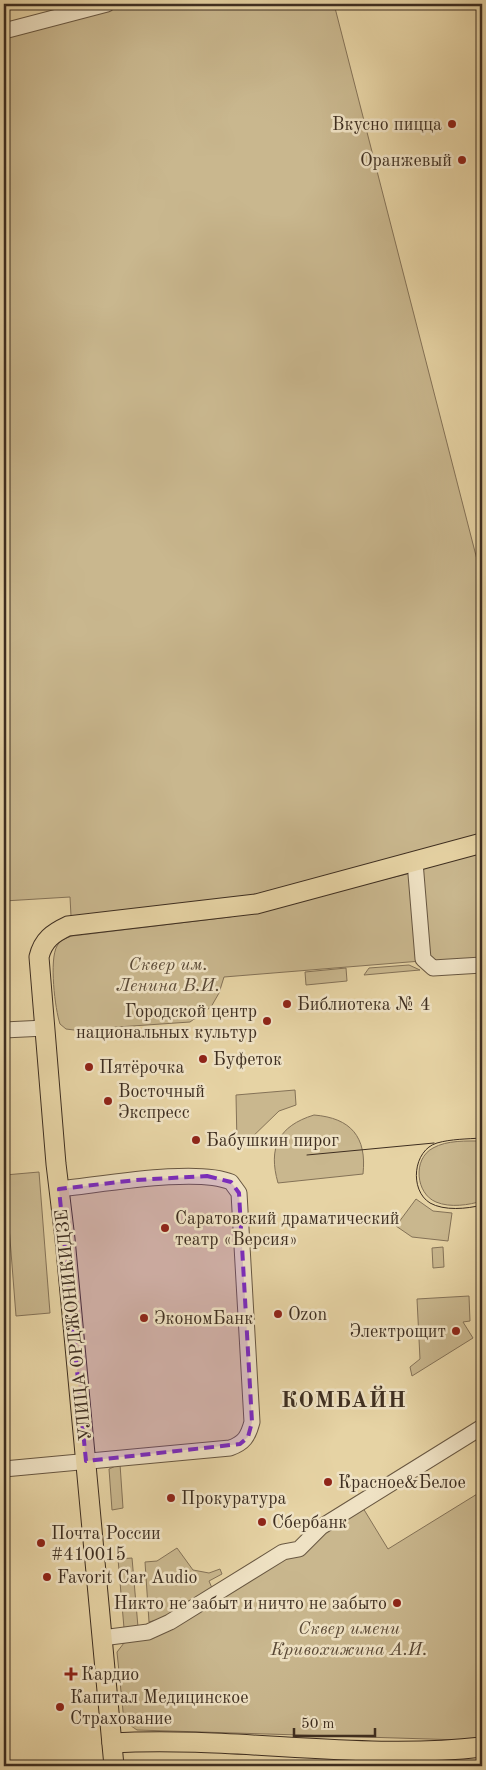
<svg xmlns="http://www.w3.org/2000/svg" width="486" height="1770" viewBox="0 0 486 1770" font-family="'Old Standard TT',serif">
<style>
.green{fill:#c9b78e;stroke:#847257}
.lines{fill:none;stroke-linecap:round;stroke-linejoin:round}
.minor-casing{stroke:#685741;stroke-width:17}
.major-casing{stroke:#3e2e20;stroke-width:21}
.minor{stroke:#efe2c4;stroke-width:15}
.major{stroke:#e6d3a4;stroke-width:19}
.tram{stroke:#3e2e20;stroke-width:1}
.marked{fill:#7b2cbf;fill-opacity:0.2;stroke:#7b2cbf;stroke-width:4;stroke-dasharray:10 6;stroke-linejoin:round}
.poi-dot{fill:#8f2418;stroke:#efe2c4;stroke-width:2}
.labels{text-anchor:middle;stroke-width:5;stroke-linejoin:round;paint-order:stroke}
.poi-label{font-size:18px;fill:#3e2e20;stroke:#efe2c4;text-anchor:start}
.park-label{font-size:18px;font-style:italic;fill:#5a4936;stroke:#efe2c4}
.street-label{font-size:18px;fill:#3e2e20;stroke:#efe2c4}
.district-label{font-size:22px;font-weight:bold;letter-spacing:1px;fill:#3e2e20;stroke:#efe2c4}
</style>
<rect width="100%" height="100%" fill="#e6d3a4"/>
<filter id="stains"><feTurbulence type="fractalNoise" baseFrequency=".004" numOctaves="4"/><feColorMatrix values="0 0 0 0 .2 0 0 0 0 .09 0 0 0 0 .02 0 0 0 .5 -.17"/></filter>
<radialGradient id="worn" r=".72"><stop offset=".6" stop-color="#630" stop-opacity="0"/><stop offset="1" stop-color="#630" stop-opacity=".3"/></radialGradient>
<!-- green -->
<g class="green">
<polygon points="134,4 334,4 482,579 482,835 230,901 71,916 70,897 4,901 4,38"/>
<polygon points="482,848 482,960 435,963 429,959 422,869"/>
<path d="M411 873 421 961 224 977 219 993 211 1007 190 1022 74 1030 66 1029 60 1024C55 1009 49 960 57 946 60 940 66 938 72 936L230 917Z"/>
<polygon points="409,965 420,970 364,975 369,968"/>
<polygon points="346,968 347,981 306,985 305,972"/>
<polygon points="295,1090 296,1105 279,1111 246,1143 237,1144 236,1095"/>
<path d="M314 1115C351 1118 367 1137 363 1174L278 1183C268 1148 278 1126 314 1115Z"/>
<path d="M482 1141V1201C469 1205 450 1208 436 1202 416 1194 412 1159 433 1148 447 1140 467 1141 482 1141Z"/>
<polygon points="39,1172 50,1313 16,1316 5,1175"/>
<polygon points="416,1199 433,1211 452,1213 448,1241 412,1237 396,1226"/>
<polygon points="443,1247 444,1267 433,1268 432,1248"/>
<polygon points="469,1296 470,1321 463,1322 473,1338 412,1376 410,1367 420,1359 417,1299"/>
<polygon points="120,1464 123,1508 112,1510 109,1469"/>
<polygon points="482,1491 482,1693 479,1695 482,1701 482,1738 461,1740 137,1730 124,1721 117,1652 124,1643 148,1636 363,1508 388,1549"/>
<polygon points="177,1548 193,1570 209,1573 220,1569 222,1574 209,1581 212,1588 165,1618 149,1622 145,1562 157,1561"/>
<polygon points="132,1558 138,1627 124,1628 118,1559"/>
</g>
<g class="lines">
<!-- minor casing -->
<g class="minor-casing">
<g id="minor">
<polyline points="4,31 107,4"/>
<polyline points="415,862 423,959 433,968 482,965"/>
<polyline points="4,1030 45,1028"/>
<path d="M4 1469 230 1448C244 1443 248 1437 252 1422L239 1193 231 1182C196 1167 100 1185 59 1189"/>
<polyline points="102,1638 148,1632 170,1622 283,1552 299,1549 321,1527 482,1427"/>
<polyline points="415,1766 416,1751"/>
</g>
</g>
<!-- major casing -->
<g class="major-casing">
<g id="major">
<path d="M112 1743C235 1736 360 1761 482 1747"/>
<path d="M114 1766 65 1239 56 1164 39 957C43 940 53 933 68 926L256 904 482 843"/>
</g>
</g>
<!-- minor -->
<use href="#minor" class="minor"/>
<!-- major -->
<use href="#major" class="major"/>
<!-- tram -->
<g class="tram">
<path d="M482 1138C467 1139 451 1139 437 1143 413 1150 409 1190 430 1203 444 1211 467 1209 482 1205"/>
<polyline points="307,1155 434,1143"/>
</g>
</g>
<!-- marked area -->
<path class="marked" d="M207 1176 231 1182 239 1193 252 1422 248 1437 240 1444 86 1461 59 1189 136 1180Z"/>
<!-- markers -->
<g class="poi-dot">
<circle cx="452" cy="124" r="5"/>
<circle cx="462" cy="160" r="5"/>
<circle cx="287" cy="1004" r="5"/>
<circle cx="267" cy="1021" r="5"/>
<circle cx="203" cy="1059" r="5"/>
<circle cx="89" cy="1067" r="5"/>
<circle cx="108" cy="1101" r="5"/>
<circle cx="196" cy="1140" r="5"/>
<circle cx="165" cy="1228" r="5"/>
<circle cx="278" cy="1314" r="5"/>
<circle cx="144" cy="1318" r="5"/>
<circle cx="456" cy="1331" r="5"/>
<circle cx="328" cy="1482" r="5"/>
<circle cx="171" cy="1498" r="5"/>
<circle cx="262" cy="1522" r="5"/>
<circle cx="41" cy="1543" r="5"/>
<circle cx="47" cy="1577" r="5"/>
<circle cx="397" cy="1603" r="5"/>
<path d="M68.5 1666.5h5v5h5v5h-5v5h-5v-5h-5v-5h5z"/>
<circle cx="60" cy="1707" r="5"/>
</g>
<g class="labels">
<!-- poi labels -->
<g class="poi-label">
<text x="442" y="130" text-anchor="end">Вкусно пицца</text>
<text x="452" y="166" text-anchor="end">Оранжевый</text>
<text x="297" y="1010">Библиотека № 4</text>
<text x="257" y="1017" text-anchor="end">Городской центр<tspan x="257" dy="21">национальных культур</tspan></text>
<text x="213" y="1065">Буфеток</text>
<text x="99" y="1073">Пятёрочка</text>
<text x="118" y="1097">Восточный<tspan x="118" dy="21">Экспресс</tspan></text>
<text x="206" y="1146">Бабушкин пирог</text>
<text x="175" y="1224">Саратовский драматический<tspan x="175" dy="21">театр «Версия»</tspan></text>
<text x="288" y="1320">Ozon</text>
<text x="154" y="1324">ЭкономБанк</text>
<text x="446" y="1337" text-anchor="end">Электрощит</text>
<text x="338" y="1488">Красное&amp;Белое</text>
<text x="181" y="1504">Прокуратура</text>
<text x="272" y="1528">Сбербанк</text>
<text x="51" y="1539">Почта России<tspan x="51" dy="21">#410015</tspan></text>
<text x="57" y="1583">Favorit Car Audio</text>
<text x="387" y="1609" text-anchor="end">Никто не забыт и ничто не забыто</text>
<text x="81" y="1680">Кардио</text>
<text x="70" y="1703">Капитал Медицинское<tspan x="70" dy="21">Страхование</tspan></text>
</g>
<!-- park labels -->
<g class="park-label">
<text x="168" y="970">Сквер им.<tspan x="168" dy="21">Ленина В.И.</tspan></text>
<text x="349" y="1634">Сквер имени<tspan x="349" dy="21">Кривохижина А.И.</tspan></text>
</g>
<!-- street labels -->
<g class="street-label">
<text transform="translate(73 1325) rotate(-96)" y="6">УЛИЦА ОРДЖОНИКИДЗЕ</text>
</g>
<!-- district labels -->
<g class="district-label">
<text x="344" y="1407">КОМБАЙН</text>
</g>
</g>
<!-- margin -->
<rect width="486" height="1770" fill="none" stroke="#e6d3a4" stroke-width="20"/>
<rect x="5" y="5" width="476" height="1760" fill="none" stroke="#3e2e20" stroke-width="2.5"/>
<rect x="10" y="10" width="466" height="1750" fill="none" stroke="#3e2e20"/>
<!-- scale -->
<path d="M294 1728v8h81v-8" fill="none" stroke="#3e2e20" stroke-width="2.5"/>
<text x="301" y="1728" font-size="15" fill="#3e2e20" stroke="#efe2c4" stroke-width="4" paint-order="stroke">50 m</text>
<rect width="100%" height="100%" filter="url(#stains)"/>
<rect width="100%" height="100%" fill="url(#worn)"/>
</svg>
